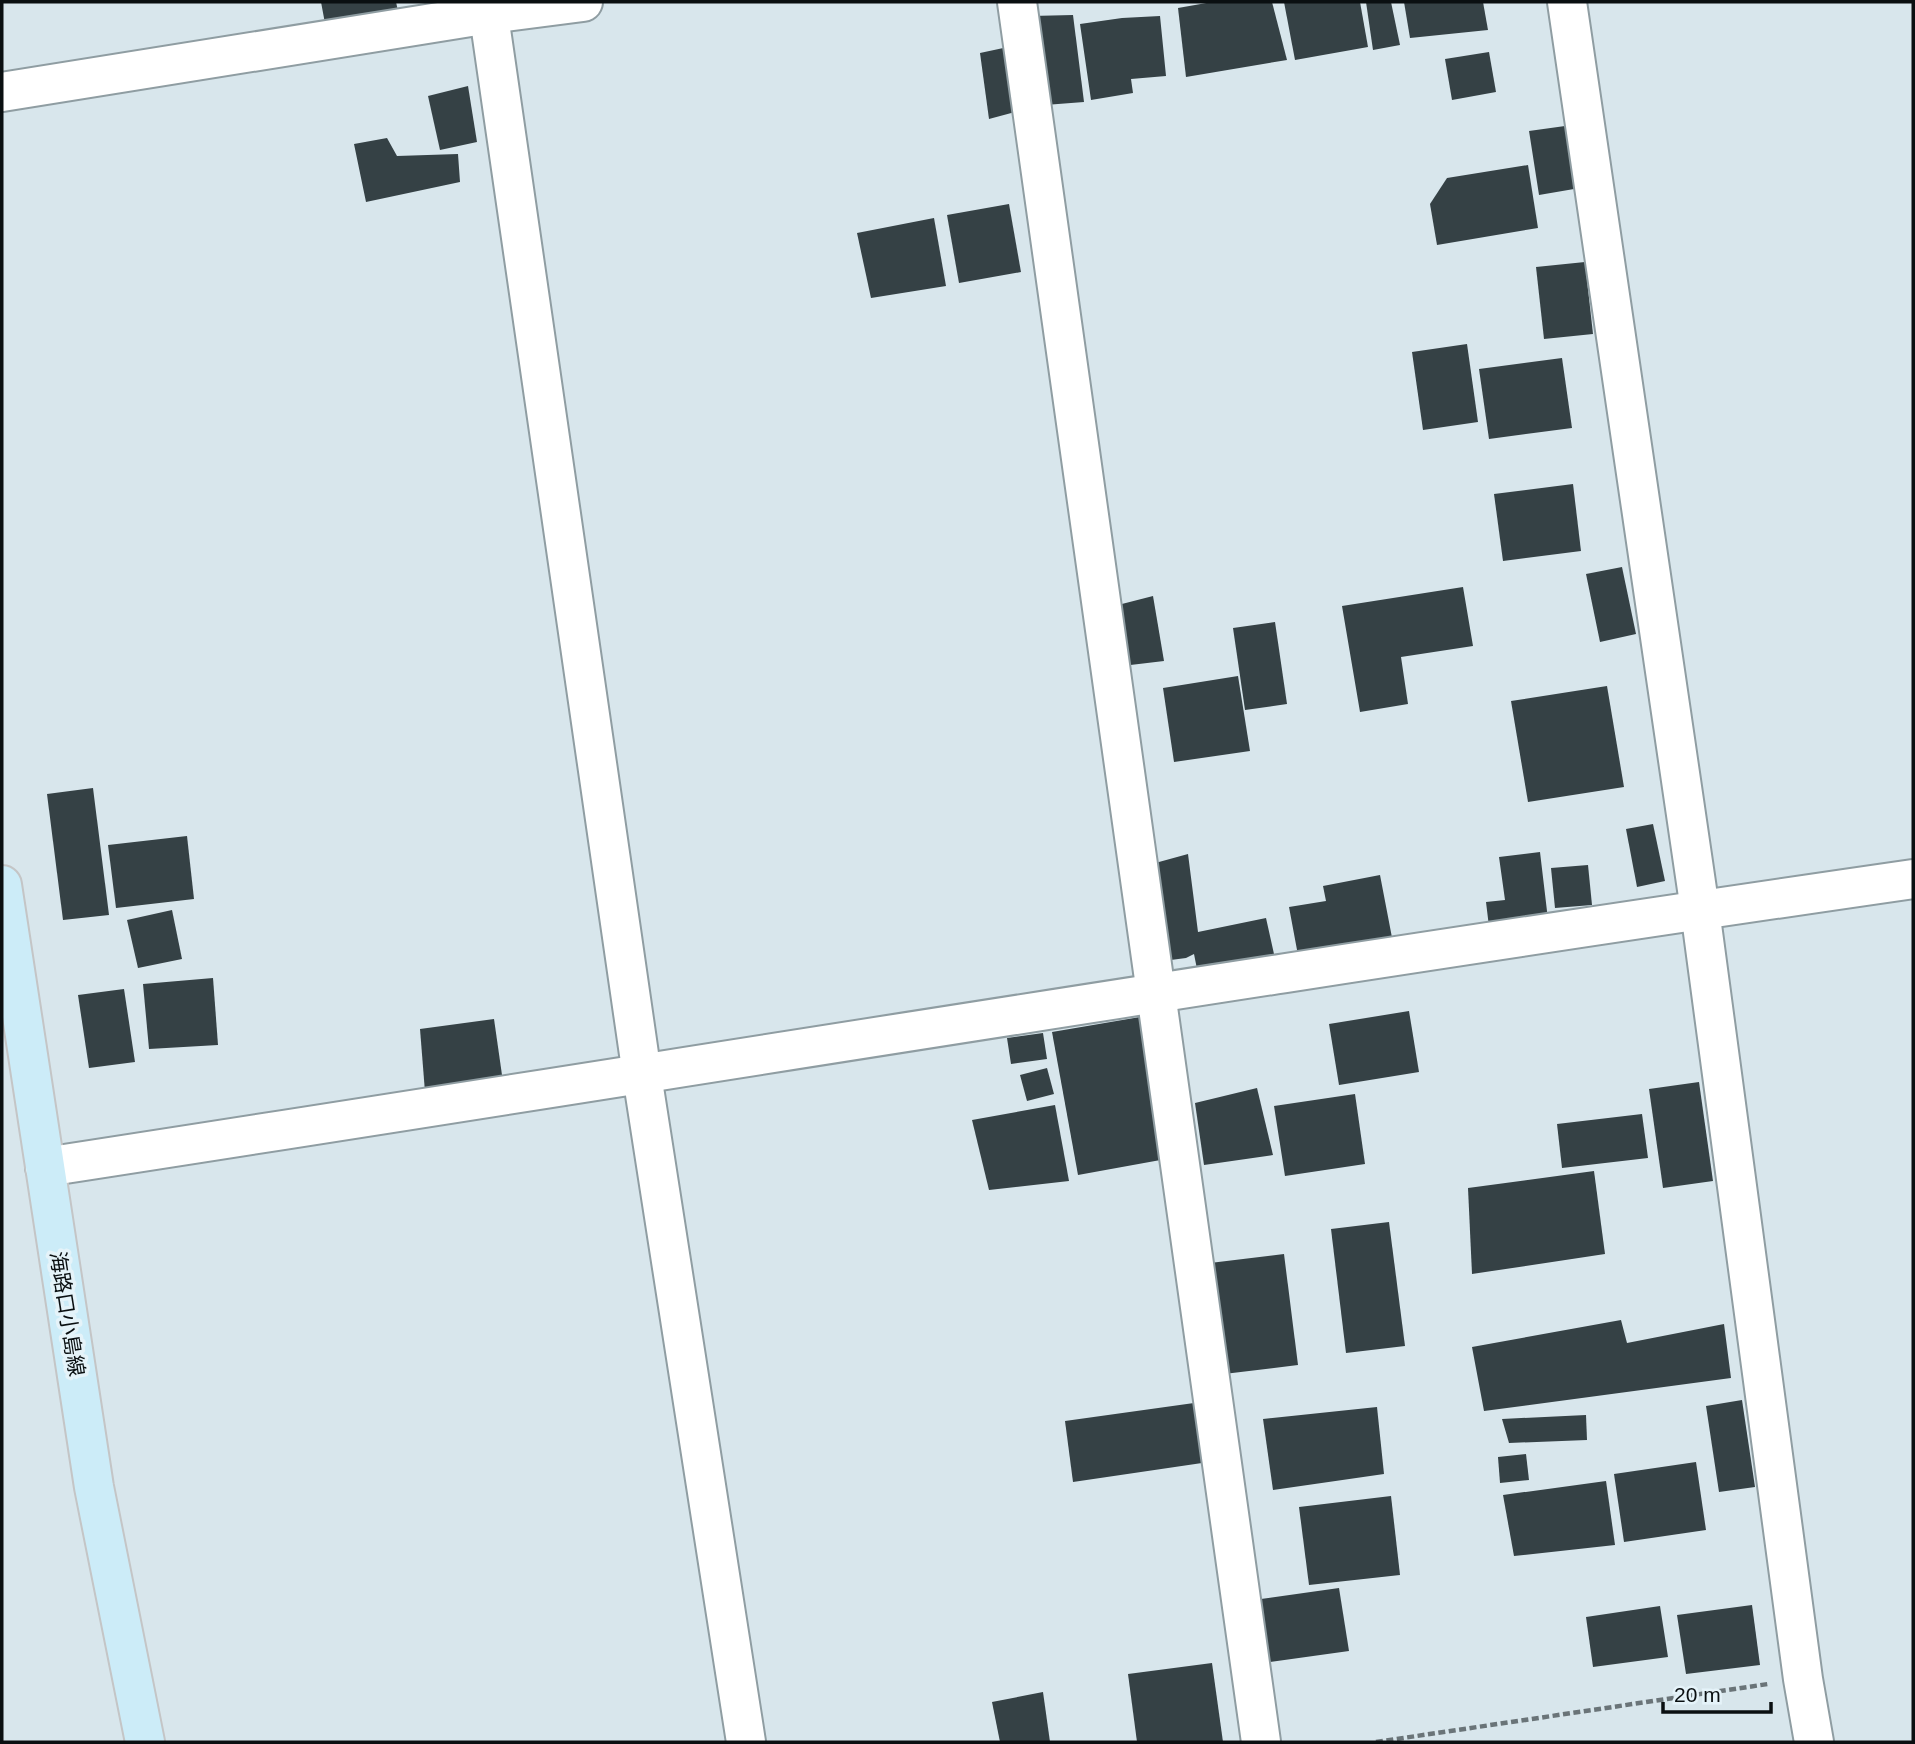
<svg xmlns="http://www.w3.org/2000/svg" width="1915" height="1744" viewBox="0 0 1915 1744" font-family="Arial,'Noto Sans JP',sans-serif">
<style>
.building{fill:#354145}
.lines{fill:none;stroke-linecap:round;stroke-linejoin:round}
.minor-casing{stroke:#8f9da2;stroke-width:42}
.major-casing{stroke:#c4c5c6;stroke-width:42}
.path{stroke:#6a7478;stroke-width:4.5;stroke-dasharray:7 3.5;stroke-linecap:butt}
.minor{stroke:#fff;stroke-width:38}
.major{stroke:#ccecf8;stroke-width:38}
.labels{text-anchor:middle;stroke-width:7;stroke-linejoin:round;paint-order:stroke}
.street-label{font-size:21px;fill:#0a0f11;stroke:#e5f3f9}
</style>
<rect width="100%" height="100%" fill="#d8e6ec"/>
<!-- building -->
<g class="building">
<polygon points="321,2 396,2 400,20 327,34"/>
<polygon points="1212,2 1272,2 1287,60 1186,77 1178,8"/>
<polygon points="1284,2 1360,2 1368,47 1295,60"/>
<polygon points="1366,2 1391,2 1400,45 1373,50"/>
<polygon points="1404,2 1483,2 1488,30 1410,38"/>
<polygon points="1073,15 1084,102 1045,105 1031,16"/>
<polygon points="1160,16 1166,76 1131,79 1133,93 1091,100 1080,24 1122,18"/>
<polygon points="1008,47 1015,112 989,119 980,53"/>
<polygon points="1489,52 1496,92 1452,100 1445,59"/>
<polygon points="468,86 477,142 440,150 428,96"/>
<polygon points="1565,126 1574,189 1539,195 1529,131"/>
<polygon points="387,138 397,156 458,154 460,182 366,202 354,144"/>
<polygon points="1528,165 1538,228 1437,245 1430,204 1447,178"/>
<polygon points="1009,204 1021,272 959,283 947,215"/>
<polygon points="934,218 946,286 871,298 857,233"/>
<polygon points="1585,262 1593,334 1544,339 1536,267"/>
<polygon points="1467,344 1478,422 1423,430 1412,352"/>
<polygon points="1562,358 1572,428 1489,439 1479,369"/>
<polygon points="1573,484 1581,551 1503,561 1494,494"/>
<polygon points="1622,567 1636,634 1600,642 1586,574"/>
<polygon points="1463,587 1473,646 1401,657 1408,704 1360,712 1342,606"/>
<polygon points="1153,596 1164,661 1122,666 1118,605"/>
<polygon points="1275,622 1287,704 1245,710 1233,628"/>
<polygon points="1238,676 1250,751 1174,762 1163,688"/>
<polygon points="1607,686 1624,787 1528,802 1511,701"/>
<polygon points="93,788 109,915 63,920 47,794"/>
<polygon points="1653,824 1665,881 1637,887 1626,829"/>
<polygon points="187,836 194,899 116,908 108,845"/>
<polygon points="1540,852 1549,928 1490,935 1486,902 1505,900 1499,857"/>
<polygon points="1188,854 1198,932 1266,918 1276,963 1199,979 1194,954 1186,958 1163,961 1148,865"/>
<polygon points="1588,865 1592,905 1555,908 1551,868"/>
<polygon points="1380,875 1394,948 1300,966 1289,907 1326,901 1323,886"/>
<polygon points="172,910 182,959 138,968 127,920"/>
<polygon points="213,978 218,1045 149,1049 143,984"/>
<polygon points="124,989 135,1062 89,1068 78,995"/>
<polygon points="1409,1011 1419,1072 1339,1085 1329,1024"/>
<polygon points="1140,1017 1166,1159 1078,1175 1052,1032"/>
<polygon points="494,1019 503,1082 425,1092 420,1029"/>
<polygon points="1043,1033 1047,1059 1011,1064 1007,1038"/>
<polygon points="1047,1068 1054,1094 1027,1101 1020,1075"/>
<polygon points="1699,1082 1713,1181 1663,1188 1649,1089"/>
<polygon points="1257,1088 1273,1155 1204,1165 1195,1103"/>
<polygon points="1355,1094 1365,1164 1285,1176 1274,1106"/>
<polygon points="1055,1105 1069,1181 989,1190 972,1120"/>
<polygon points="1642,1114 1648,1158 1562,1168 1557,1124"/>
<polygon points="1594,1171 1605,1254 1472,1274 1468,1188"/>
<polygon points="1389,1222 1405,1346 1346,1353 1331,1229"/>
<polygon points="1284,1254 1298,1365 1224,1374 1210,1263"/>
<polygon points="1621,1320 1627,1343 1724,1324 1731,1378 1484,1411 1472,1347"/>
<polygon points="1742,1400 1755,1487 1719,1492 1706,1406"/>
<polygon points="1194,1403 1202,1463 1073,1482 1065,1421"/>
<polygon points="1377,1407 1384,1474 1273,1490 1263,1419"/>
<polygon points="1586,1415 1587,1440 1509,1443 1502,1419"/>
<polygon points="1526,1454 1529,1480 1500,1483 1498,1457"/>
<polygon points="1696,1462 1706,1530 1624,1542 1614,1474"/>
<polygon points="1606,1481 1615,1545 1514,1556 1503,1495"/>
<polygon points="1391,1496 1400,1575 1309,1585 1299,1507"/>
<polygon points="1339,1588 1349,1651 1270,1662 1261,1599"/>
<polygon points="1752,1605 1760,1665 1686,1674 1677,1615"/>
<polygon points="1660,1606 1668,1657 1593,1667 1586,1617"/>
<polygon points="1212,1663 1223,1742 1137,1742 1128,1674"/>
<polygon points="1043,1692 1050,1742 1000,1742 992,1702"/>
</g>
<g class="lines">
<!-- minor casing -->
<g class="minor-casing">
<g id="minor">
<polyline points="487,2 642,1075 746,1742"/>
<polyline points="1017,2 1261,1742"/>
<polyline points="1567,2 1700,910 1803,1679 1814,1742"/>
<polyline points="2,92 489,14 583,2"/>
<path d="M45 1167C667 1071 1290 969 1913 879"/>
</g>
</g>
<!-- major casing -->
<g class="major-casing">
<polyline id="major" points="2,885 94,1487 145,1742"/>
</g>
<!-- path -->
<polyline class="path" points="1376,1742 1768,1684"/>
<!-- minor -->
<use href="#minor" class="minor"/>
<!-- major -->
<use href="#major" class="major"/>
</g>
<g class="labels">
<!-- street labels -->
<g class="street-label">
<text transform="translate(67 1314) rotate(81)" y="7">海路口小島線</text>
</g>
</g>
<!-- border -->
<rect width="1915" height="1744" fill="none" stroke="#0a0f11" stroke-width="7"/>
<!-- scale -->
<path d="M1663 1702v10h108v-10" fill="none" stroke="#0a0f11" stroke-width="3.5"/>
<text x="1674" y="1702" font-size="21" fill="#0a0f11" stroke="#e5f3f9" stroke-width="5" paint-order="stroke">20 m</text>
</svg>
